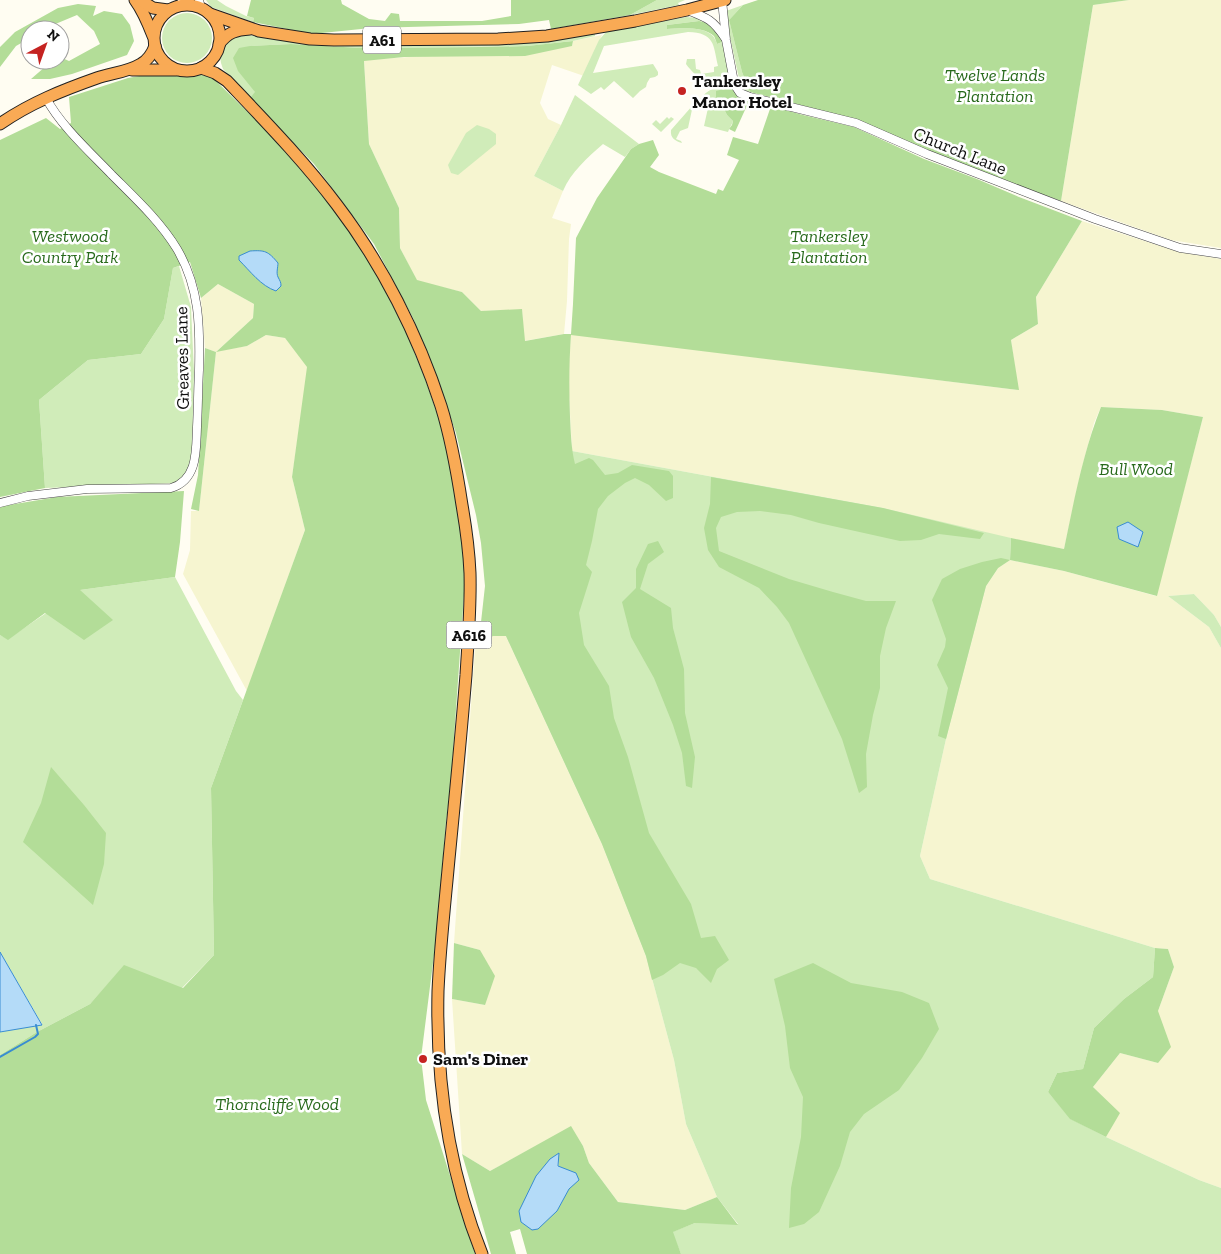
<svg xmlns="http://www.w3.org/2000/svg" width="1221" height="1254" viewBox="0 0 1221 1254" font-family="'Zilla Slab',serif">
<style>
.farmland{fill:#f6f5d0}
.green{fill:#d0ecb9}
.forest{fill:#b3dd98;fill-rule:evenodd}
.water{fill:#b4dbf8;stroke:#388cd2}
.lines{fill:none;stroke-linecap:round;stroke-linejoin:round}
.stream{stroke:#388cd2;stroke-width:2}
.minor-casing{stroke:#424242;stroke-width:9}
.highway-casing{stroke:#202020;stroke-width:13}
.minor{stroke:#fff;stroke-width:8}
.highway{stroke:#f9aa55;stroke-width:11}
.poi-dot{fill:#c52321;stroke:#fff;stroke-width:2}
.labels{text-anchor:middle;stroke-width:5;stroke-linejoin:round;paint-order:stroke}
.shield{fill:#fff;stroke:#575757;stroke-width:1}
.shield-label{font-size:16px;font-weight:bold;fill:#0f0f0f}
.park-label{font-size:18px;font-style:italic;fill:#286a1c;stroke:#fff}
.poi-label{font-size:18px;font-weight:bold;fill:#0f0f0f;stroke:#fff;text-anchor:start}
.street-label{font-size:18px;fill:#0f0f0f;stroke:#fff}
</style>
<rect width="100%" height="100%" fill="#fffdf2"/>
<!-- farmland -->
<g class="farmland">
<polygon points="1129,0 1221,0 1221,248 1171,240 1061,201 1093,5"/>
<polygon points="602,35 584,76 552,65 540,103 548,119 561,125 534,176 563,191 552,218 571,224 569,239 567,301 564,334 524,341 522,310 481,311 462,292 417,281 400,248 399,208 369,144 364,60 572,46 573,41"/>
<polygon points="1082,221 1179,252 1221,259 1221,627 1214,615 1194,594 1168,596 1209,627 1221,648 1221,1188 1199,1180 1106,1137 1119,1113 1093,1087 1120,1053 1158,1063 1158,1011 1174,967 1168,949 1155,948 930,879 920,856 946,739 986,586 998,568 1010,560 1064,571 1156,596 1203,417 1162,410 1101,407 1094,423 1081,471 1064,549 984,533 883,508 572,451 569,395 569,360 571,334 1018,390 1011,340 1038,324 1036,297"/>
<polygon points="218,284 254,304 253,318 217,351 247,346 266,335 285,338 308,367 292,477 305,530 247,691 183,574 190,550 191,511 199,511 216,352 205,348 201,298"/>
<polygon points="493,636 506,636 602,844 646,956 674,1060 686,1124 717,1197 685,1210 618,1202 589,1163 583,1146 571,1127 490,1171 462,1154 452,999 485,1005 480,950 454,943 475,649"/>
</g>
<!-- green -->
<g class="green">
<polygon points="206,0 217,0 226,6 246,16 254,18 253,22 211,7"/>
<polygon points="657,0 685,0 678,3 679,5 630,15"/>
<polygon points="743,5 729,20 742,72 750,92 744,90 740,83 725,14 726,11"/>
<circle cx="187" cy="38" r="25"/>
<path d="M686 17 698 18 706 21H699L667 25V29C679 28 704 26 713 36 714 37 717 43 717 44L722 42 730 73 724 80 708 83C699 79 691 71 686 64L687 59H695L696 69 700 70 701 74 714 72V67L718 66C713 44 715 33 688 32L604 46 593 73 653 64 658 72V75L655 77 650 78 647 83 646 87 640 91 633 98 614 81 604 90 601 87 591 94 578 85 599 40 606 32Z"/>
<polygon points="595,34 595,36 573,41 527,46 361,48 291,44 251,46 255,93 250,98 223,69 221,63 220,56 223,46 234,37 247,35 308,44 345,46 493,44 561,39"/>
<path d="M722 87 714 104 723 107 727 115 733 121C732 125 729 128 728 132L704 126 708 108 695 104C705 94 707 89 722 87Z"/>
<path d="M575 95 639 144 631 149 625 157 603 144C587 158 571 172 563 191L534 176 561 125Z"/>
<path d="M693 105 688 128 680 131 676 139 681 141 682 143C675 141 670 138 671 130Z"/>
<polygon points="667,117 669,119 671,117 674,119 661,132 652,124 656,120 660,124"/>
<polygon points="477,125 489,129 496,134 496,144 458,175 451,173 448,165 466,133"/>
<polygon points="179,266 191,307 194,372 192,454 189,471 177,483 45,488 39,400 88,360 141,354 164,319 173,268"/>
<polygon points="572,451 883,508 1011,538 1010,560 998,568 986,586 946,739 920,856 930,879 1155,948 1153,977 1124,999 1094,1028 1083,1069 1057,1073 1048,1092 1071,1119 1106,1137 1199,1180 1221,1188 1221,1254 681,1254 672,1232 695,1223 738,1224 717,1197 686,1124 674,1060 646,956 602,844 506,636"/>
<polygon points="175,577 236,691 243,700 211,788 214,955 181,989 124,966 90,1004 37,1032 0,1055 0,1032 42,1024 0,952 0,635 8,639 80,590"/>
<polygon points="1194,594 1214,615 1221,627 1221,648 1209,627 1168,596"/>
</g>
<!-- forest -->
<g class="forest">
<polygon points="251,0 341,0 342,4 369,19 385,21 391,13 399,14 400,21 482,21 511,16 511,0 657,0 630,15 551,29 549,20 519,24 371,28 312,34 253,22 254,18 247,16"/>
<polygon points="758,0 1129,0 1093,5 1061,201 1024,188 981,171 929,152 858,120 750,92 742,72 729,20 743,5"/>
<polygon points="78,4 96,6 93,16 104,11 122,14 130,25 134,41 127,55 72,74 50,79 31,79 53,60 60,60 60,57 69,61 100,44 94,31 77,15 53,25 44,30 30,30 30,38 16,46 0,67 0,47 15,32 58,8"/>
<path d="M699 21C710 22 719 32 722 42L717 44C716 41 715 38 714 36 704 26 679 28 667 29V25Z"/>
<path d="M573 41 572 46 525 56 404 57 364 61 369 144 399 208 400 248 417 280 462 292 481 311 522 309 525 341 564 334H571L573 304 576 238 597 198 631 149 639 144 653 140 659 155 650 167 659 172 716 194 718 189 723 191 739 160 727 155 733 137 758 144 771 106 803 115 854 127 924 159 977 179 1019 197 1082 221 1036 297 1038 324 1011 340 1019 390 571 335C569 362 569 390 570 417 571 433 571 448 575 464L589 458 593 460 605 475 618 473 632 465 669 471 673 476V498L666 501 649 485 635 478 625 483 608 496 598 509 592 541 586 565 592 572 579 613 584 645 609 686 614 718 628 757 649 833 691 904 701 938 715 936 729 960 717 969 711 983 696 968 680 963 663 975 652 980 646 956 602 844 506 636H493L475 649 480 631 485 586 481 543 476 515 456 433 435 372 413 318 374 244 314 164 250 98 255 92 238 71 233 58 239 48 250 46 291 44 361 48 481 47 527 46Z"/>
<polygon points="151,74 192,77 202,75 212,77 269,133 311,181 353,235 377,275 406,332 424,376 442,428 456,494 466,566 451,781 446,822 436,939 421,1058 426,1100 475,1254 0,1254 0,1055 37,1032 90,1004 124,965 183,988 214,955 211,788 305,530 292,477 307,367 285,338 266,335 247,346 216,352 199,511 191,509 198,475 205,348 216,352 253,318 254,304 218,284 201,298 190,262 173,268 164,319 141,354 88,360 39,400 45,488 0,497 0,140 46,118 60,129 71,123 69,97 128,78"/>
<polygon points="725,86 731,87 741,97 749,101 735,132 729,129 732,125 733,121 727,115 723,107 709,102 710,98 716,98 716,91 720,90 722,87"/>
<path d="M1101 407 1162 410 1203 417 1157 596 1064 571 1010 560 998 568 986 586 946 739 938 736 948 688 937 665 945 647 946 639 932 600 942 579 960 569 982 562 1001 558 1010 560 1011 538 1064 549C1074 501 1083 452 1101 407Z"/>
<polygon points="711,477 883,508 984,533 980,539 939,534 921,540 900,541 819,523 791,515 760,511 737,512 721,517 716,528 719,551 789,579 833,592 866,601 896,601 886,628 880,656 880,688 873,715 866,754 867,787 859,793 842,739 789,623 777,607 759,588 719,567 708,550 704,528 710,504"/>
<polygon points="184,491 180,542 175,577 80,590 113,620 84,640 45,613 8,640 0,635 0,508 3,506 57,497"/>
<polygon points="658,541 664,552 648,564 640,589 671,608 673,628 684,669 685,713 695,757 692,788 686,786 682,753 673,725 654,678 631,637 622,602 636,588 636,569 648,544"/>
<polygon points="51,767 84,805 106,833 104,864 93,905 23,842 41,803"/>
<polygon points="454,943 480,950 495,976 485,1005 452,999"/>
<polygon points="1155,948 1168,949 1174,967 1158,1011 1171,1047 1158,1063 1120,1053 1093,1087 1120,1113 1106,1137 1070,1119 1048,1092 1057,1073 1083,1069 1094,1028 1124,999 1153,977"/>
<polygon points="813,963 851,983 902,992 929,1003 939,1029 922,1058 899,1090 864,1114 850,1132 840,1166 819,1212 804,1224 789,1228 791,1188 801,1137 803,1097 790,1068 785,1026 774,979"/>
<path d="M571 1126 583 1146 589 1163 618 1202 685 1210 717 1197 738 1225 695 1223 673 1232 681 1254H527L520 1229 510 1232 516 1254H491L462 1154 490 1171ZM559 1154 558 1166 579 1180 569 1188 557 1211Z"/>
</g>
<!-- water -->
<g class="water">
<path d="M250 251C265 250 268 251 278 263 278 267 276 273 278 277 280 281 281 282 281 286L276 291C261 286 250 271 239 260V256Z"/>
<polygon points="1128,522 1143,532 1138,547 1119,539 1117,527"/>
<polygon points="0,952 42,1025 0,1032"/>
<polygon points="559,1153 558,1166 576,1173 579,1180 569,1189 557,1211 538,1229 532,1230 521,1222 519,1211 536,1176 550,1159"/>
</g>
<g class="lines">
<!-- stream -->
<polyline class="stream" points="0,1057 35,1037 38,1034 36,1025"/>
<!-- minor casing -->
<g class="minor-casing">
<g id="minor">
<polyline points="199,0 201,8"/>
<polyline points="722,0 726,40 734,82 736,87 740,93 750,97 856,123 927,154 1095,219 1180,248 1221,254"/>
<polyline points="178,6 184,0"/>
<path d="M687 10C708 18 713 20 725 38"/>
<path d="M0 503 28 496 87 489 171 488C198 480 196 450 197 427 198 408 198 389 199 370 200 327 200 288 177 249 160 221 135 198 112 175 90 152 61 126 46 98"/>
</g>
</g>
<!-- highway casing -->
<g class="highway-casing">
<g id="highway">
<path d="M135 0C143 11 148 23 153 36"/>
<polyline points="140,0 153,8 168,10"/>
<circle cx="187" cy="38" r="33"/>
<polyline points="210,14 259,31 310,39 334,40 498,39 547,36 635,21 687,10 725,0"/>
<path d="M219 44C228 32 236 30 250 29"/>
<path d="M201 68 215 73 227 81C265 121 304 161 337 205 382 264 418 335 441 406 451 438 457 472 462 505 466 528 469 550 470 573 471 607 468 641 466 675 461 736 455 798 449 859 445 903 440 947 438 991 436 1080 449 1172 482 1254"/>
<polyline points="132,70 176,70"/>
<path d="M0 124C30 103 63 90 97 78 112 73 128 72 141 64 148 60 152 54 155 46"/>
</g>
</g>
<!-- minor -->
<use href="#minor" class="minor"/>
<!-- highway -->
<use href="#highway" class="highway"/>
</g>
<!-- markers -->
<g class="poi-dot">
<circle cx="682" cy="91" r="5"/>
<circle cx="423" cy="1059" r="5"/>
</g>
<g class="labels">
<!-- shield labels -->
<g class="shield">
<rect x="363" y="26.5" width="38" height="27" rx="4"/>
<rect x="446.5" y="621.5" width="45" height="27" rx="4"/>
</g>
<g class="shield-label">
<text x="382" y="46">A61</text>
<text x="469" y="641">A616</text>
</g>
<!-- park labels -->
<g class="park-label">
<text x="995" y="81">Twelve Lands<tspan x="995" dy="21">Plantation</tspan></text>
<text x="70" y="242">Westwood<tspan x="70" dy="21">Country Park</tspan></text>
<text x="829" y="242">Tankersley<tspan x="829" dy="21">Plantation</tspan></text>
<text x="1136" y="475">Bull Wood</text>
<text x="277" y="1110">Thorncliffe Wood</text>
</g>
<!-- poi labels -->
<g class="poi-label">
<text x="692" y="87">Tankersley<tspan x="692" dy="21">Manor Hotel</tspan></text>
<text x="433" y="1065">Sam's Diner</text>
</g>
<!-- street labels -->
<g class="street-label">
<text transform="translate(960 151) rotate(22)" y="6">Church Lane</text>
<text transform="translate(182 358) rotate(-91)" y="6">Greaves Lane</text>
</g>
</g>
<!-- north arrow -->
<g transform="translate(45 45) rotate(41)"><circle r="24" fill="#ffffff" stroke="#9f9f9f"/>
<path d="M0-4L9 19L0 12L-9 19Z" fill="#c52321"/>
<text y="-8" font-size="14" font-weight="bold" text-anchor="middle" fill="#0f0f0f">N</text>
</g>
</svg>
